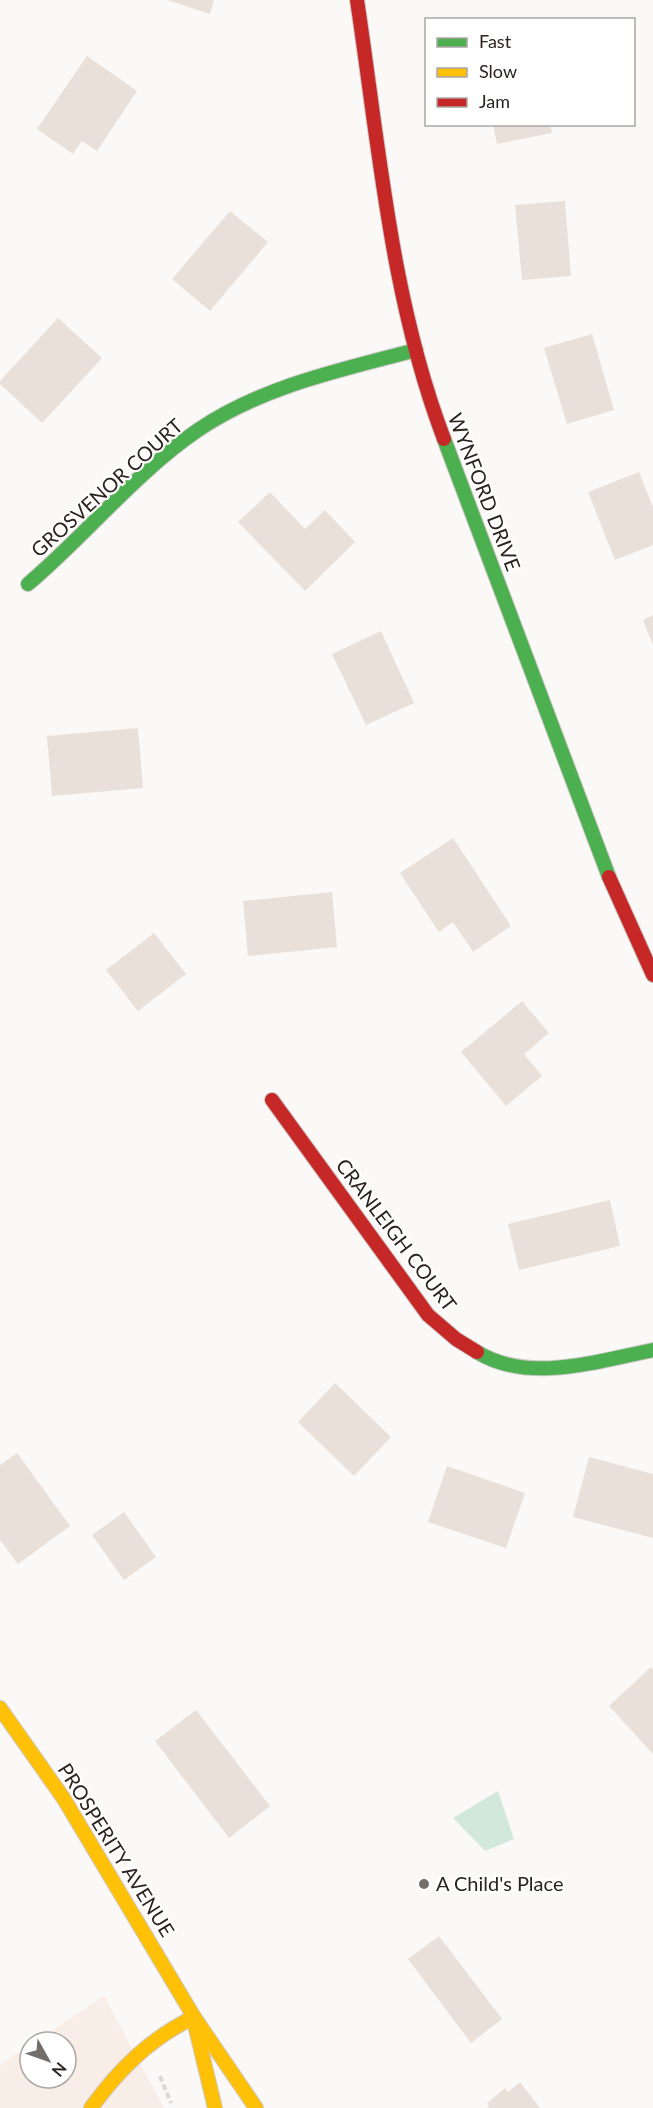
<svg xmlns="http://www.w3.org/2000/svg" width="653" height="2108" viewBox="0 0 653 2108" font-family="Lato,sans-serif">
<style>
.commercial{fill:#f9ede8}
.green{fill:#d2e8da}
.building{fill:#e8e0d9}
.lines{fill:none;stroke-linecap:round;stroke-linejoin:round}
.fast-casing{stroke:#cdc8c5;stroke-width:16}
.slow-casing{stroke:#cdc8c5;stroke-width:16}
.jam-casing{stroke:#cdc8c5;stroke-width:16}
.path{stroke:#dad9d8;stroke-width:4;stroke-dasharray:6 3;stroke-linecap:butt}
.fast{stroke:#4caf50;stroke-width:14}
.slow{stroke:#ffc107;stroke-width:14}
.jam{stroke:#c62828;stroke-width:14}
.poi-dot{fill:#746e6b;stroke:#fff;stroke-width:2}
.labels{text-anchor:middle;stroke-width:4.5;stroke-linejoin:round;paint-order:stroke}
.street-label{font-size:20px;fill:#2b231f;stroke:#fff}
.poi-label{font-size:20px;fill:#2b231f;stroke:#fff;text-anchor:start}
</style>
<rect width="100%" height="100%" fill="#fbf9f7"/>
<!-- commercial -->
<polygon class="commercial" points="104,1996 164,2108 0,2108 0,2065 30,2045 30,2078 66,2078 66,2042 35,2042"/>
<!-- green -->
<polygon class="green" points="498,1791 514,1839 485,1851 453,1818"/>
<!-- building -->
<g class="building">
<polygon points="167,0 214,0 210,14"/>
<polygon points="87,56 137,91 97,151 82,141 73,154 37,129"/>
<polygon points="493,124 550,124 552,133 497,144"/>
<polygon points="565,201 571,276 522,280 515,205"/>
<polygon points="230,211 268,242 210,311 172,279"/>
<polygon points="58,318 102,358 42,423 0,384 0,381"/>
<polygon points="592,334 614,410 567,424 544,348"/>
<polygon points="639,472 653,507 653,545 615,560 588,492"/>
<polygon points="270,492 305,529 325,510 355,542 305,591 238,522"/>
<polygon points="653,615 653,645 643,620"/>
<polygon points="381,631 414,703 366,725 332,654"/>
<polygon points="138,728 143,788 52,796 47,736"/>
<polygon points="453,838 511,926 473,952 453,922 439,932 400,873"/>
<polygon points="332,892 337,947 248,956 243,901"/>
<polygon points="154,933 186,974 138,1011 106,970"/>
<polygon points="522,1001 549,1033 524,1054 542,1076 506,1106 461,1052"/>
<polygon points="610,1200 620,1246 519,1270 508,1224"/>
<polygon points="335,1383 391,1437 354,1476 298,1422"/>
<polygon points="17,1453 70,1526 18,1564 0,1540 0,1465"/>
<polygon points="589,1457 653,1474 653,1538 573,1517"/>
<polygon points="447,1466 525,1493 506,1548 428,1522"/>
<polygon points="124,1512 156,1557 124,1580 92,1535"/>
<polygon points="651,1667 653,1670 653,1754 609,1706"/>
<polygon points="196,1710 270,1806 229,1838 155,1741"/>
<polygon points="439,1936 502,2019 471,2043 408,1959"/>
<polygon points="520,2082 540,2108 487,2108 489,2106 487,2103 505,2088 508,2092"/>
</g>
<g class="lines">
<!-- fast casing -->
<g class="fast-casing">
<g id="fast">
<polyline points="444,439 609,877"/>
<path d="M28 584C86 535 135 473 198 430 263 386 341 370 416 350"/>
<path d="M477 1352C529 1384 598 1361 653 1350"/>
</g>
</g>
<!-- slow casing -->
<g class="slow-casing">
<g id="slow">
<polyline points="0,1708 64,1799 194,2017 256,2108"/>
<polyline points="195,2025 215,2108"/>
<path d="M91 2108C120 2068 150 2039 194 2017"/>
</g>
</g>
<!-- jam casing -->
<g class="jam-casing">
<g id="jam">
<path d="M357 0C379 146 391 300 444 439"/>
<polyline points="609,877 653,975"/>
<polyline points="272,1100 428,1315 456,1339 477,1352"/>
</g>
</g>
<!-- path -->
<polyline class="path" points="160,2076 171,2103"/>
<!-- fast -->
<use href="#fast" class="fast"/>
<!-- slow -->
<use href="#slow" class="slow"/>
<!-- jam -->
<use href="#jam" class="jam"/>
</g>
<!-- markers -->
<circle class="poi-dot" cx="424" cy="1884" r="6"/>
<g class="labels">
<!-- street labels -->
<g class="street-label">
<text transform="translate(107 488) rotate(-42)" y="7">GROSVENOR COURT</text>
<text transform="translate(484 492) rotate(69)" y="7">WYNFORD DRIVE</text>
<text transform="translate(396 1235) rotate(53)" y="7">CRANLEIGH COURT</text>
<text transform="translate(116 1850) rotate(58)" y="7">PROSPERITY AVENUE</text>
</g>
<!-- poi labels -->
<g class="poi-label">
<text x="436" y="1891">A Child's Place</text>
</g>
</g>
<!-- legend -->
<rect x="425" y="18" width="210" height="108" fill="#ffffff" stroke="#aaa7a5" stroke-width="1.5"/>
<rect x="437" y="38" width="30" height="9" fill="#4caf50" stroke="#aaa7a5" stroke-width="1.5"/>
<text x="479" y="48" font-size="18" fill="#2b231f">Fast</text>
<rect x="437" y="68" width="30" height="9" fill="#ffc107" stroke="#aaa7a5" stroke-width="1.5"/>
<text x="479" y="78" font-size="18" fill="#2b231f">Slow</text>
<rect x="437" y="98" width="30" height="9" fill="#c62828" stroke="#aaa7a5" stroke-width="1.5"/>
<text x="479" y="108" font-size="18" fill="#2b231f">Jam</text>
<!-- north arrow -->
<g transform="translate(48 2060) rotate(130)"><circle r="28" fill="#ffffff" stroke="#aaa7a5" stroke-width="1.5"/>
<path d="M0-4.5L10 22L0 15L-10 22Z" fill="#746e6b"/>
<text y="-9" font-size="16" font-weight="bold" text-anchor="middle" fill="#2b231f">N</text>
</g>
</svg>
